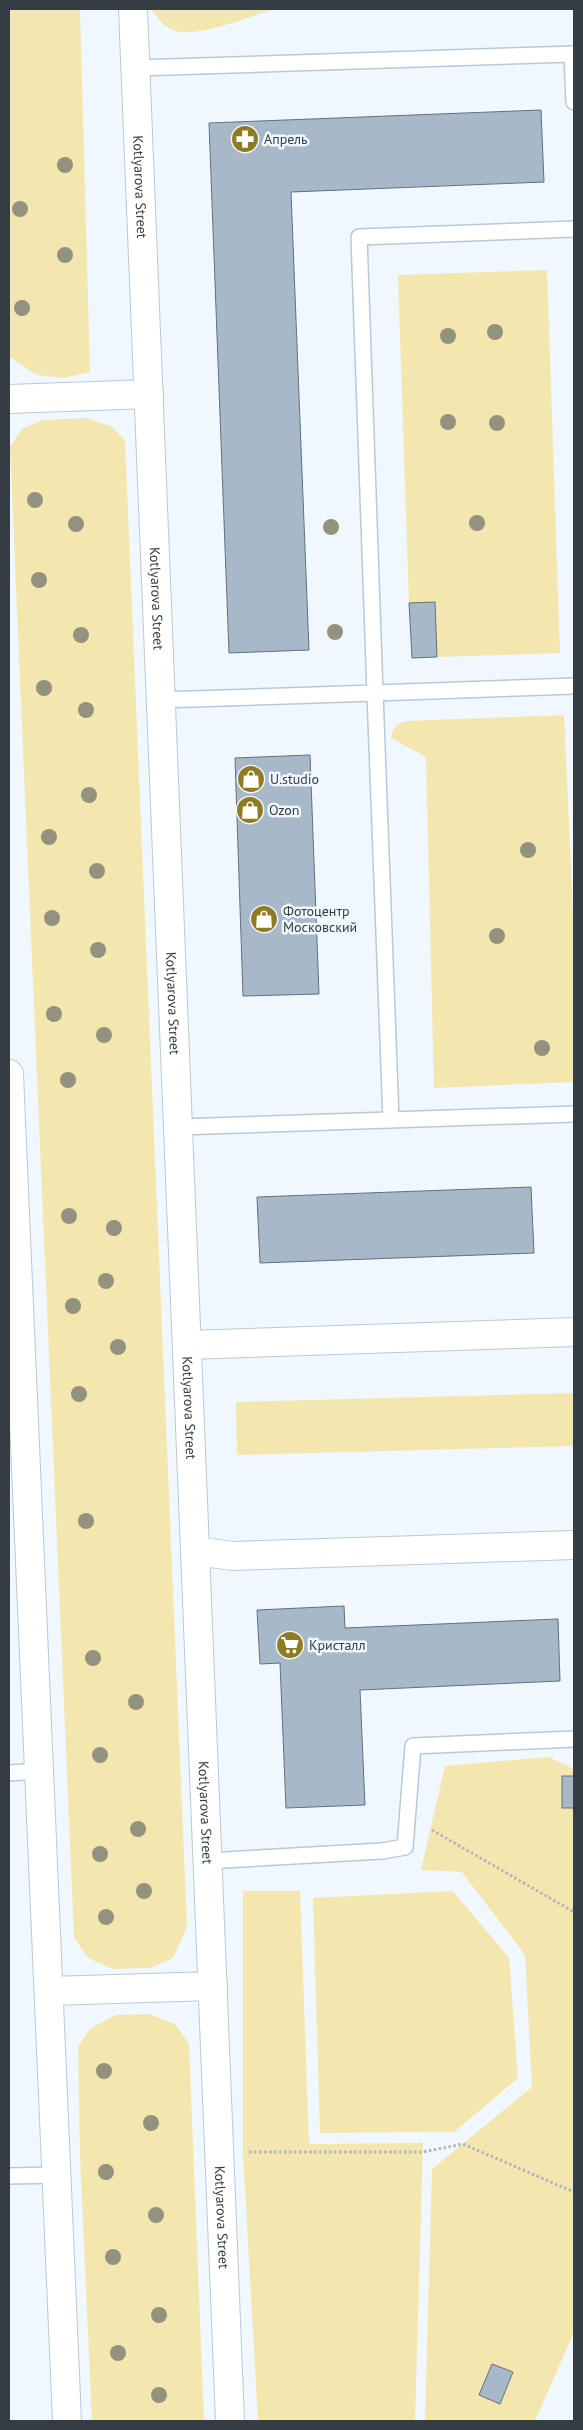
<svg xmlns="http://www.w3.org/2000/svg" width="583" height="2430" viewBox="0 0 583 2430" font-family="'PT Sans',sans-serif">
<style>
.green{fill:#f3e6af}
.building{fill:#a7b9c9;stroke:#60717f}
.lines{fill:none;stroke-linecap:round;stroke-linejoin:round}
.lane-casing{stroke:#b7cad9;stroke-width:18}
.street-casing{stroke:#b7cad9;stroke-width:30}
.path{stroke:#afb7be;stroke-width:3;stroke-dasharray:2.5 2.5;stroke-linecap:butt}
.lane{stroke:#fff;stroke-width:15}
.street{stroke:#fff;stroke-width:28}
.tree{fill:#93927e}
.labels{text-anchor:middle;stroke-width:5;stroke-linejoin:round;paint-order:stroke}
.poi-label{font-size:14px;fill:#353d44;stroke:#f0f8fe;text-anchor:start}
.street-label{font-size:14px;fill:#353d44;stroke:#f0f8fe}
</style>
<rect width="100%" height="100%" fill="#f0f8fe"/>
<!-- green -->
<g class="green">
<polygon points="9,9 80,9 90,372 64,378 37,375 10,357"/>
<path d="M151 9H275C252 15 194 40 173 30 163 26 157 17 151 9Z"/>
<polygon points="547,270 560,653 437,657 435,603 409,603 398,275"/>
<polygon points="88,418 112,427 125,441 187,1927 173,1958 150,1968 113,1969 88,1958 74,1937 10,447 22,429 43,420"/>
<path d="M564 715 574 933V1082L434 1088 426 757 391 738C392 728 397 724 406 721Z"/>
<polygon points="574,1393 574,1446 237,1455 236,1402"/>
<polygon points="548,1757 574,1769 574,2332 535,2421 425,2421 432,2169 532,2087 525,1955 462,1872 421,1870 445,1766"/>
<polygon points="243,1891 300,1891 309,2144 423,2143 415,2421 258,2421 243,2152"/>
<polygon points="453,1891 509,1958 518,2078 454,2132 320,2133 313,1898"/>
<polygon points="149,2014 175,2024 189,2044 204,2421 92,2421 80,2156 78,2046 91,2028 116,2015"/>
</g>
<!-- building -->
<g class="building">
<polygon points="541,110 544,182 291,192 309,650 229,653 209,123"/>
<polygon points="435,602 437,657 412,658 409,603"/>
<polygon points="310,755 319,994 243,996 235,758"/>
<polygon points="531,1187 534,1253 260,1263 257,1197"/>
<polygon points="344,1606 345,1628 558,1619 560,1681 360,1690 365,1805 286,1808 280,1663 260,1664 257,1610"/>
<rect x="562" y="1776" width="12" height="32"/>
<polygon points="492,2364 513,2372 500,2404 479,2395"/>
</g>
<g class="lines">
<!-- lane casing -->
<g class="lane-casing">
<g id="lane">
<polyline points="572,54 574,102"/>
<polyline points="136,68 574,54"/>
<polyline points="161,700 375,693 359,237 574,229"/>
<polyline points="391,1120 375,693 574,686"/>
<polyline points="178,1127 574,1114"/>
<polyline points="9,1773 39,1771"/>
<polyline points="208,1861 382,1851 405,1847 413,1746 574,1739"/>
<polyline points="9,2176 57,2175"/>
</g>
</g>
<!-- street casing -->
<g class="street-casing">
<g id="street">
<path id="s1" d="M133 9 230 2421"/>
<polyline points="9,399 149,394"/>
<polyline points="9,1074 67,2421"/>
<polyline points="187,1345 574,1332"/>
<polyline points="195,1551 233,1556 574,1545"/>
<polyline points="49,1991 213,1986"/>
</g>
</g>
<!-- path -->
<g class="path">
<polyline points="432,1830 574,1912"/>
<polyline points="249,2152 423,2152 463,2144 574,2192"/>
</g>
<!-- lane -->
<use href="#lane" class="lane"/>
<!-- street -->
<use href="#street" class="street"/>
</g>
<!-- trees -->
<g class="tree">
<circle cx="65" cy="165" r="8"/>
<circle cx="20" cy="209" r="8"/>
<circle cx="65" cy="255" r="8"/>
<circle cx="22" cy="308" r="8"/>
<circle cx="495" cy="332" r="8"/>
<circle cx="448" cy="336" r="8"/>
<circle cx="448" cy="422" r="8"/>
<circle cx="497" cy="423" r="8"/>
<circle cx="35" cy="500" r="8"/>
<circle cx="477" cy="523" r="8"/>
<circle cx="76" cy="524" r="8"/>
<circle cx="331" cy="527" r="8"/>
<circle cx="39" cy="580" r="8"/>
<circle cx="335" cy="632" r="8"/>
<circle cx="81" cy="635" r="8"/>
<circle cx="44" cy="688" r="8"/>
<circle cx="86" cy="710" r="8"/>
<circle cx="89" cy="795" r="8"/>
<circle cx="49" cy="837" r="8"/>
<circle cx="528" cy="850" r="8"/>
<circle cx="97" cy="871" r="8"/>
<circle cx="52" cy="918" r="8"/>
<circle cx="497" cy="936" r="8"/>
<circle cx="98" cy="950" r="8"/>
<circle cx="54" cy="1014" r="8"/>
<circle cx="104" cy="1035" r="8"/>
<circle cx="542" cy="1048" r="8"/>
<circle cx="68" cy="1080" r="8"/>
<circle cx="69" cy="1216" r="8"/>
<circle cx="114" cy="1228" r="8"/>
<circle cx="106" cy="1281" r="8"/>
<circle cx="73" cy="1306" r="8"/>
<circle cx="118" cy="1347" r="8"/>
<circle cx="79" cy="1394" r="8"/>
<circle cx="86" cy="1521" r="8"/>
<circle cx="93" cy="1658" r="8"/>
<circle cx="136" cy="1702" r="8"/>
<circle cx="100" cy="1755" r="8"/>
<circle cx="138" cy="1829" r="8"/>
<circle cx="100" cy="1854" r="8"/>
<circle cx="144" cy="1891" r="8"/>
<circle cx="106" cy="1917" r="8"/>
<circle cx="104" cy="2071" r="8"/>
<circle cx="151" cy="2123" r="8"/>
<circle cx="106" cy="2172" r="8"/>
<circle cx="156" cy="2215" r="8"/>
<circle cx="113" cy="2257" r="8"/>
<circle cx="159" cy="2315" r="8"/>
<circle cx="118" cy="2353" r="8"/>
<circle cx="159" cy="2395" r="8"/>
</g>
<!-- icons -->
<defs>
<g id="pharmacy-disc" transform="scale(1.4375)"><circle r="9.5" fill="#8f7b21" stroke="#f0f8fe"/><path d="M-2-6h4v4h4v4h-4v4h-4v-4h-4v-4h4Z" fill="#fff"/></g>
<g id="shop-disc" transform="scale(1.4375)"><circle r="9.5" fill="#8f7b21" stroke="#f0f8fe"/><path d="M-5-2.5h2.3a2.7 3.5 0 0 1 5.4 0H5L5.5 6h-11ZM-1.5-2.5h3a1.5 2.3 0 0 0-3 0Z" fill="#fff"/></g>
<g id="supermarket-disc" transform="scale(1.4375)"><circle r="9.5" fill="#8f7b21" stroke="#f0f8fe"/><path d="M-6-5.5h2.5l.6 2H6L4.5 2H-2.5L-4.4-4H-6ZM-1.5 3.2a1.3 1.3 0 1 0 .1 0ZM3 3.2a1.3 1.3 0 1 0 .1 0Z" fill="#fff"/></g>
</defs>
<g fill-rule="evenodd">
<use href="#pharmacy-disc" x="245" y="139"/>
<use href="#shop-disc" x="251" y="779"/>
<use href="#shop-disc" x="250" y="810"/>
<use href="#shop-disc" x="264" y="919"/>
<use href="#supermarket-disc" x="290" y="1645"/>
</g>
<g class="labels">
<!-- poi labels -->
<g class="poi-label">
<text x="264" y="144">Апрель</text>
<text x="270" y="784">U.studio</text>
<text x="269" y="815">Ozon</text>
<text x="283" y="916">Фотоцентр<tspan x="283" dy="16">Московский</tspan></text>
<text x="309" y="1650">Кристалл</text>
</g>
<!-- street labels -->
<g class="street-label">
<text dy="5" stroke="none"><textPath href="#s1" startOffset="178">Kotlyarova Street</textPath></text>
<text dy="5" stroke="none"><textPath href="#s1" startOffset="590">Kotlyarova Street</textPath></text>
<text dy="5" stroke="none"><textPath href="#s1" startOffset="995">Kotlyarova Street</textPath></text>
<text dy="5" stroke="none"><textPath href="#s1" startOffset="1400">Kotlyarova Street</textPath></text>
<text dy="5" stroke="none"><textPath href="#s1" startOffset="1805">Kotlyarova Street</textPath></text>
<text dy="5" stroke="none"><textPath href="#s1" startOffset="2210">Kotlyarova Street</textPath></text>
</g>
</g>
<!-- border -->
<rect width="583" height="2430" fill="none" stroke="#353d44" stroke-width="20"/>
</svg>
